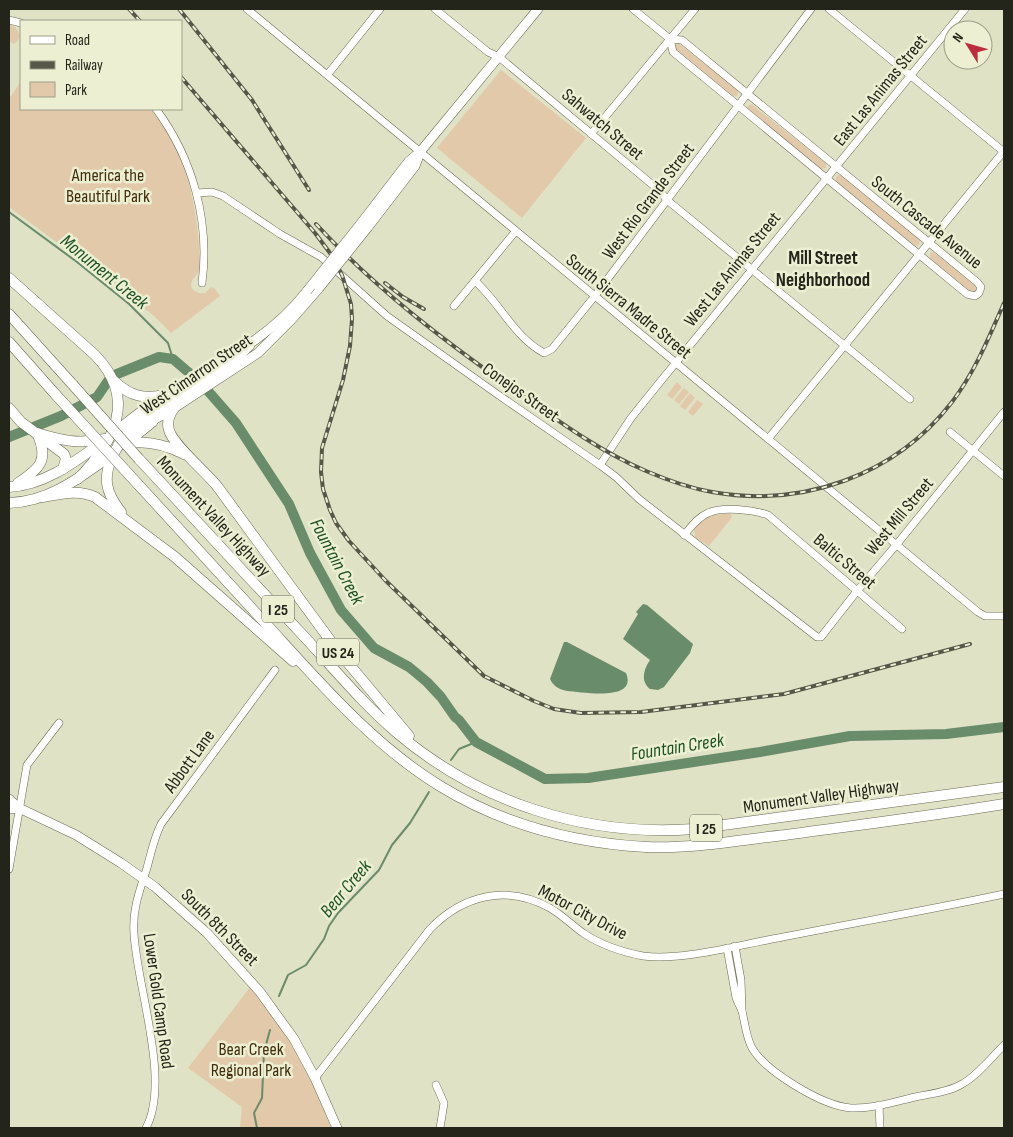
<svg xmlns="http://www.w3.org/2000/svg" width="1013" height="1137" viewBox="0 0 1013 1137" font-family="'Sofia Sans Condensed',sans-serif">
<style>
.green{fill:#e2c9a9}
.water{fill:#698c6b}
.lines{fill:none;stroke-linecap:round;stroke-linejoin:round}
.stream{stroke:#698c6b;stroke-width:2}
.river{stroke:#698c6b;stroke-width:10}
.minor-casing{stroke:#6a6b52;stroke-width:8}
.major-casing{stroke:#6a6b52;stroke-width:10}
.highway-casing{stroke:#6a6b52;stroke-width:11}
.minor{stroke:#fff;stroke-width:7}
.major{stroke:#fff;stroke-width:9}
.highway{stroke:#fff;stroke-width:10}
.rail-casing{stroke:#565748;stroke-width:4}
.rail{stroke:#edefd3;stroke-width:2;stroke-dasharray:5.5;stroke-linecap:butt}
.major-bridge-casing{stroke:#6a6b52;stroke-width:10;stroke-linecap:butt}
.highway-bridge-casing{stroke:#6a6b52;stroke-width:11;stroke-linecap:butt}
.major-bridge{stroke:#fff;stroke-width:9}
.highway-bridge{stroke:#fff;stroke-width:10}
.labels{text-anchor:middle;stroke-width:5;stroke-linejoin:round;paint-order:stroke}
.shield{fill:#edefd3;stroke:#606252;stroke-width:1}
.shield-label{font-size:16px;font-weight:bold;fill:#24251a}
.street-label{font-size:18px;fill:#24251a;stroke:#edefd3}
.park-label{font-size:18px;fill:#422d0c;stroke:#edefd3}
.neighbourhood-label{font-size:19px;font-weight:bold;fill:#24251a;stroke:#edefd3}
.water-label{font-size:19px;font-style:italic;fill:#1b5124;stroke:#edefd3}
</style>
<rect width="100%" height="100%" fill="#e0e2c6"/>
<!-- green -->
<g class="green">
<path d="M9 25C19 26 24 40 13 44L9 41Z"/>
<polygon points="678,43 737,89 738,95 732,97 675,50 676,45"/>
<polygon points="501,70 586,138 522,218 437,148"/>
<path d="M21 81V109H152L153 113C188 154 197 208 200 260 200 263 200 268 199 271 198 275 194 277 192 281 188 290 198 294 205 293L211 287 215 289 220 296 171 333 153 315 74 255 9 207V99Z"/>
<polygon points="751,104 826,163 826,168 821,169 748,110 747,107"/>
<polygon points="838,175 842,175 920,240 919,245 914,246 836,182 836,177"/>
<polygon points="933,252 976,285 977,290 971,293 930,258 930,253"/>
<polygon points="677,382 682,387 672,399 667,395"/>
<polygon points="684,388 689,392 679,404 674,400"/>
<polygon points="690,393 695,398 685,410 680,406"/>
<polygon points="697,400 703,404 693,416 688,412"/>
<path d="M731 514 732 517 709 546 695 537 694 528C702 515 717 514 731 514Z"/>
<path d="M251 986C263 1002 275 1017 285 1033 305 1063 318 1096 331 1128H240L242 1107 188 1068Z"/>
</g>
<!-- water -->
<g class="water">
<path d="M643 604 647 605 693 644 690 653 664 687 658 690 650 689C640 681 644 669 650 660L623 639 638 614 636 612Z"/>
<path d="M564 642H567L626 673C638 702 583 692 567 691 559 689 554 687 550 679Z"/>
</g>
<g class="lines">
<!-- stream -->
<g class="stream">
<polyline points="9,212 77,262 129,304 168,343 173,359"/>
<polyline points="451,760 459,749 476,742"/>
<polyline points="279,996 288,975 306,965 324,939 329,926 338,913 379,870 392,845 410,823 429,792"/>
<polyline points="257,1128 254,1113 262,1098 264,1052 270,1030"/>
</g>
<!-- river -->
<polyline class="river" points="9,437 61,416 97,397 108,381 117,374 159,357 173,359 201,383 236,423 289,504 310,553 341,610 374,648 409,667 427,682 441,697 455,717 459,720 476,742 545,779 588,778 760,752 850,736 946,734 1004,727"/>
<!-- minor casing -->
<g class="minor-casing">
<g id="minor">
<polyline points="247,9 978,612 985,616 1004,616"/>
<polyline points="435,9 488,52 499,57 660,191 667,200 910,399"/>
<polyline points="633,9 670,39 682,40 977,282 981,287 979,293 975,296 967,294 673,52 670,39"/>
<polyline points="829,9 1004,152"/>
<polyline points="9,20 21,23"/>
<polyline points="328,74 380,9"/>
<path d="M156 109C193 159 210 221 202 283"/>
<polyline points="591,134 695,9"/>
<polyline points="197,193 212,192 223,196 280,234 321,257 387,316 497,394 600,465 616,477 639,499 817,637 821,637 857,591 897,544 1004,412"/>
<path d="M475 281C500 303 514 337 544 353L552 349 594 297 811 9"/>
<polyline points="454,306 515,232"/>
<polyline points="950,432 1004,476"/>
<polyline points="768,439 1004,151"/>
<polyline points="600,465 631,418 660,382 965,9"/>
<path d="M684 535C691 527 698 517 708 513 723 506 753 510 768 515L902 629"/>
<polyline points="9,869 27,765 59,723"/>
<polyline points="727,948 736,998 742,1011 741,980 735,946"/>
<path d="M742 1011C745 1023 746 1037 752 1048 766 1072 823 1106 851 1108 872 1109 894 1102 915 1097 930 1094 949 1092 962 1084 978 1075 991 1058 1004 1045"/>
<path d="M315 1078 430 929C463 895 507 884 550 908 562 915 572 925 583 933 601 945 622 952 643 956 683 961 738 945 778 938 853 923 929 910 1004 894"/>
<polyline points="436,1085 444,1103 440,1128"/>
<polyline points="879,1105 880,1128"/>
<path d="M146 1128C171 1081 137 987 134 934 132 909 140 890 147 868 151 853 154 838 161 824L275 670"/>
</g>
</g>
<!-- major casing -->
<g class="major-casing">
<g id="major">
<polyline points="362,222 409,161 420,152 538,9"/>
<polyline points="368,227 415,166 420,153"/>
<polyline points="168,412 258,353 292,319 319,288"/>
<path d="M111 435C125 424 139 412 153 403 208 367 266 344 307 291"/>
<polyline points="127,443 153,422"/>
<polyline points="9,799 19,808 76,835 121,863 155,887 207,933 260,992 294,1039 315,1078 337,1128"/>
<polyline points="9,809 19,808"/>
</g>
</g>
<!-- highway casing -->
<g class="highway-casing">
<g id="highway">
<path d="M9 278 95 355C138 399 114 442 78 479"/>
<polyline points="9,314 73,385"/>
<polyline points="9,342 56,395"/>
<path d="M114 381C131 397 144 399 166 395"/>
<polyline points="9,408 21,422 64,454 66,459 63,469"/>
<path d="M174 408C170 414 166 422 169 430 173 445 205 471 217 486L338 651 409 736"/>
<polyline points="137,427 168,412"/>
<path d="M37 433C63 441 78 444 105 439"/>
<path d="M118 445C140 439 164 444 184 454"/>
<path d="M139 459C192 516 245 574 299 631 331 665 361 702 396 732 479 803 586 837 694 829L1004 787"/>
<path d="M124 469C172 521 220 573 267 625 320 683 373 745 440 786 502 824 574 843 646 847 692 849 739 840 785 835 858 825 931 816 1004 804"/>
<path d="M18 483C39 469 49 461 38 435"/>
<path d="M9 487C46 485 76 461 105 440"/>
<path d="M43 497C61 494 78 489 95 497L175 557 293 661"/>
<path d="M9 503C50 502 82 476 114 453"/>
<path d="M121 512C106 493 102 478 113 455 136 408 186 395 226 367 234 361 241 353 249 346"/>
</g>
</g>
<!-- minor -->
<use href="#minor" class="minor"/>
<!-- major -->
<use href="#major" class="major"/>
<!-- highway -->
<use href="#highway" class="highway"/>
<!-- rail casing -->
<g class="rail-casing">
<g id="rail">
<polyline points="129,9 140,21"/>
<polyline points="179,9 252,100 309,190"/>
<polyline points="181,77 315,233 330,253 342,275 351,304 352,319 350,346 343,380 322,448 321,472 323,489 330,510 336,523 349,541 385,580 484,676 534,701 554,709 581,713 641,712 784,694 970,644"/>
<path d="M316 224C376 289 444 341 516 391 557 420 599 451 646 471 667 480 689 488 712 492 802 508 895 476 952 402 975 372 989 337 1004 303"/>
<polyline points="385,283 403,297 424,309"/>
</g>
</g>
<!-- rail -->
<use href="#rail" class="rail"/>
<!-- major-bridge casing -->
<g class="major-bridge-casing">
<g id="major-bridge">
<polyline points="319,288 368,227"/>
<polyline points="307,291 362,222"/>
</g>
</g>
<!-- highway-bridge casing -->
<g class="highway-bridge-casing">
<g id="highway-bridge">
<polyline points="73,385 139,459"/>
<polyline points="56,395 124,469"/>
</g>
</g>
<!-- major-bridge -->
<use href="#major-bridge" class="major-bridge"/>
<!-- highway-bridge -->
<use href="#highway-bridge" class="highway-bridge"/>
</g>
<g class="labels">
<!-- shield labels -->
<g class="shield">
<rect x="262" y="595.5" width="32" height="27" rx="4"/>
<rect x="317" y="638.5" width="42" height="27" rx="4"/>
<rect x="690" y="814.5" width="32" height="27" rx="4"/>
</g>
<g class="shield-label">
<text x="278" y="615">I 25</text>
<text x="338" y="658">US 24</text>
<text x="706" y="834">I 25</text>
</g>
<!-- street labels -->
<g class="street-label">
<text transform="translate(880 90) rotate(-51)" y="6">East Las Animas Street</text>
<text transform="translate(603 124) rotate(40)" y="6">Sahwatch Street</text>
<text transform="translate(648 201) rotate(-53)" y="6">West Rio Grande Street</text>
<text transform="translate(927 222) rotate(39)" y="6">South Cascade Avenue</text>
<text transform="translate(732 269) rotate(-51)" y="6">West Las Animas Street</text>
<text transform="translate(629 306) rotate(39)" y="6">South Sierra Madre Street</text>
<text transform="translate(196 374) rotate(-34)" y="6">West Cimarron Street</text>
<text transform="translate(521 392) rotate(35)" y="6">Conejos Street</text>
<text transform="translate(214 516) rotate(47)" y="6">Monument Valley Highway</text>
<text transform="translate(899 516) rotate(-50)" y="6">West Mill Street</text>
<text transform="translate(845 561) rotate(40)" y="6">Baltic Street</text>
<text transform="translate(189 761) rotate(-54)" y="6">Abbott Lane</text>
<text transform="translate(821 796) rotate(-8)" y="6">Monument Valley Highway</text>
<text transform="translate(583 912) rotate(28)" y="6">Motor City Drive</text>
<text transform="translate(220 927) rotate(45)" y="6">South 8th Street</text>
<text transform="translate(159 1001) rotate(82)" y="6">Lower Gold Camp Road</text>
</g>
<!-- park labels -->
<g class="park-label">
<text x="108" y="181">America the<tspan x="108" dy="21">Beautiful Park</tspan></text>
<text x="251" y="1055">Bear Creek<tspan x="251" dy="21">Regional Park</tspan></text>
</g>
<!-- neighbourhood labels -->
<g class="neighbourhood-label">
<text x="823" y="264">Mill Street<tspan x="823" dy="22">Neighborhood</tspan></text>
</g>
<!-- water labels -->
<g class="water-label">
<text transform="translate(105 271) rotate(39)" y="7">Monument Creek</text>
<text transform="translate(338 561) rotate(62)" y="7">Fountain Creek</text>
<text transform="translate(677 746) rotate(-9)" y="7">Fountain Creek</text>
<text transform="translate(345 888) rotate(-50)" y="7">Bear Creek</text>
</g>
</g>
<!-- border -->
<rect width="1013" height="1137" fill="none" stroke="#24251a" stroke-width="20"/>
<!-- legend -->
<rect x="20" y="20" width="162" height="90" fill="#edefd3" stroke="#9d9e89"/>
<rect x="30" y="36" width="25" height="8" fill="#ffffff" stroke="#9d9e89"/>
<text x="65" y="45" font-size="15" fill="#24251a">Road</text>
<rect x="30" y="61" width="25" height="8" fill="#565748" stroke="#9d9e89"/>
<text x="65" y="70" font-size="15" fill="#24251a">Railway</text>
<rect x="30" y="82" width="25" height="15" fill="#e2c9a9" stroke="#9d9e89"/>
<text x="65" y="95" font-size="15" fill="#24251a">Park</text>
<!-- north arrow -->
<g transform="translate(968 45) rotate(307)"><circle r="24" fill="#edefd3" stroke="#9d9e89"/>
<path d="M0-4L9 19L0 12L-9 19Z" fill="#bc2c3c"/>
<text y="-8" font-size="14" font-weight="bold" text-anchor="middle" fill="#24251a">N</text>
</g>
</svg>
